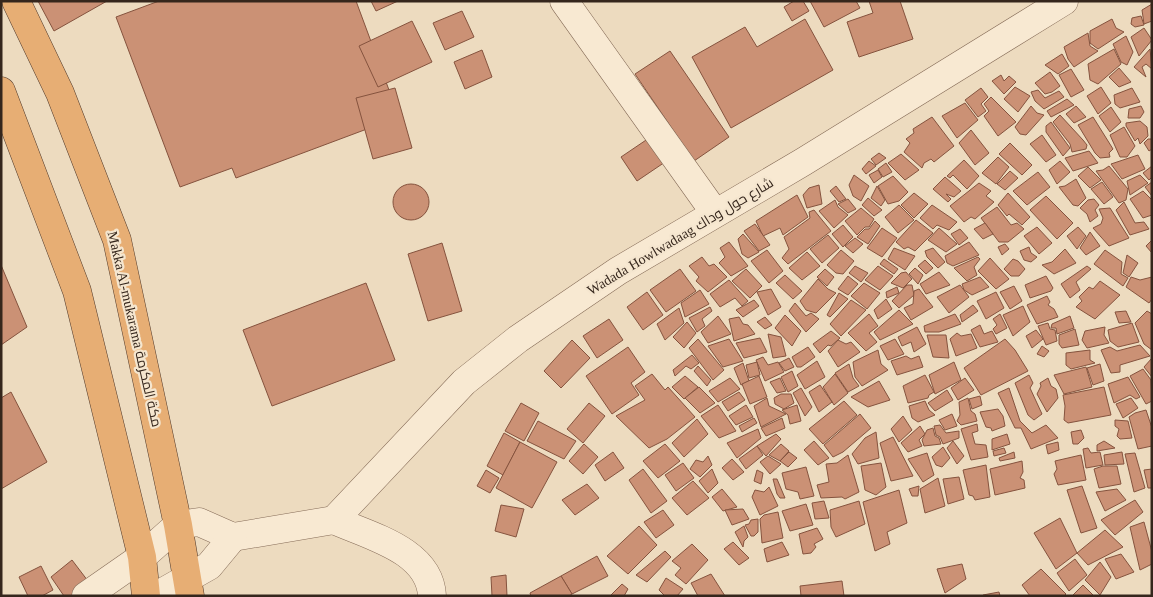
<svg xmlns="http://www.w3.org/2000/svg" width="1153" height="597" viewBox="0 0 1153 597" font-family="'Times New Roman',Cairo,serif">
<style>
.building{fill:#cb9175;stroke:#85533e}
.lines{fill:none;stroke-linecap:round;stroke-linejoin:round}
.minor-casing{stroke:#866c58;stroke-width:29}
.tertiary-casing{stroke:#866c58;stroke-width:29}
.trunk-casing{stroke:#533b2c;stroke-width:29}
.minor{stroke:#f8e9d2;stroke-width:28}
.tertiary{stroke:#f8e9d2;stroke-width:28}
.trunk{stroke:#e7ae74;stroke-width:28}
.labels{text-anchor:middle;stroke-width:4.5;stroke-linejoin:round;paint-order:stroke}
.street-label{font-size:14px;fill:#35261c;stroke:#f5e6cf}
</style>
<rect width="100%" height="100%" fill="#eddbbf"/>
<!-- building -->
<g class="building">
<polygon points="38,1 107,1 54,31"/>
<polygon points="159,1 356,1 399,117 236,178 232,168 180,187 116,17"/>
<polygon points="371,1 398,1 376,11"/>
<polygon points="794,1 803,1 809,11 792,21 784,7"/>
<polygon points="810,1 856,1 860,8 824,27"/>
<polygon points="869,1 900,1 913,39 859,57 847,22 873,13"/>
<polygon points="1152,4 1152,21 1144,24 1142,10"/>
<polygon points="462,11 474,37 445,50 433,23"/>
<polygon points="1141,16 1144,25 1135,27 1131,24 1132,18"/>
<polygon points="805,19 833,70 731,128 692,57 745,27 757,47"/>
<polygon points="1112,19 1116,28 1124,32 1098,49 1090,43 1090,31"/>
<polygon points="412,21 432,62 378,87 359,46"/>
<polygon points="1144,28 1152,40 1139,56 1131,37"/>
<polygon points="1088,33 1090,46 1098,51 1074,67 1068,59 1064,47"/>
<polygon points="1126,36 1133,52 1127,65 1121,62 1113,44"/>
<polygon points="1114,49 1121,64 1098,84 1090,80 1088,64"/>
<polygon points="1150,49 1152,69 1146,64 1142,67 1146,77 1134,67"/>
<polygon points="482,50 492,77 465,89 454,62"/>
<polygon points="670,51 729,137 694,161 635,74"/>
<polygon points="1062,54 1069,66 1058,74 1045,65"/>
<polygon points="1119,68 1131,82 1119,87 1109,77"/>
<polygon points="1071,69 1084,90 1071,97 1059,75"/>
<polygon points="1050,72 1060,86 1052,92 1045,94 1035,83"/>
<polygon points="1001,75 1004,81 1009,76 1016,82 1004,94 992,81"/>
<polygon points="1015,87 1030,96 1018,112 1004,99"/>
<polygon points="1101,87 1111,103 1098,114 1087,96"/>
<polygon points="395,88 412,148 373,159 356,98"/>
<polygon points="981,88 988,97 981,104 986,111 978,117 965,100"/>
<polygon points="1132,88 1140,102 1120,108 1115,104 1114,95"/>
<polygon points="1038,90 1045,98 1059,91 1064,97 1044,109 1035,101 1031,92"/>
<polygon points="991,97 1016,122 998,136 984,116 989,111 984,104"/>
<polygon points="1067,99 1074,105 1051,117 1047,111"/>
<polygon points="965,103 978,120 957,138 942,116"/>
<polygon points="1031,106 1037,113 1044,115 1026,135 1020,134 1015,127"/>
<polygon points="1076,106 1086,117 1074,123 1066,114"/>
<polygon points="1141,106 1144,112 1140,118 1128,118 1129,109"/>
<polygon points="1111,107 1121,122 1110,132 1099,116"/>
<polygon points="1060,115 1083,140 1087,145 1086,149 1072,152 1070,144 1053,122"/>
<polygon points="932,117 954,146 934,162 931,159 924,163 922,168 904,152 910,143 906,139 914,133 913,129"/>
<polygon points="1093,117 1113,149 1109,153 1110,157 1100,158 1095,153 1078,125"/>
<polygon points="1140,121 1147,127 1148,136 1140,144 1138,138 1135,141 1126,126 1126,123"/>
<polygon points="1051,122 1070,148 1063,156 1046,132 1046,126"/>
<polygon points="1124,127 1135,146 1127,157 1120,157 1110,135"/>
<polygon points="971,130 989,153 975,165 959,143"/>
<polygon points="655,134 671,158 637,181 621,157"/>
<polygon points="1042,135 1056,155 1046,162 1030,144"/>
<polygon points="1148,139 1152,139 1152,149 1149,151 1144,143"/>
<polygon points="1010,143 1032,165 1022,175 999,154"/>
<polygon points="1089,151 1098,163 1073,171 1065,158"/>
<polygon points="879,153 886,158 876,165 871,159"/>
<polygon points="901,154 919,170 905,180 888,163"/>
<polygon points="1138,155 1145,169 1122,179 1111,164"/>
<polygon points="998,157 1009,167 996,184 982,173"/>
<polygon points="964,160 979,176 967,189 953,175 950,178 947,176"/>
<polygon points="869,161 876,166 866,174 862,169"/>
<polygon points="1060,161 1070,172 1057,184 1049,170"/>
<polygon points="886,163 892,172 883,177 878,169"/>
<polygon points="1109,166 1128,189 1126,200 1119,203 1096,171 1103,170"/>
<polygon points="1152,166 1152,177 1149,180 1143,173"/>
<polygon points="1088,167 1101,180 1090,188 1078,176"/>
<polygon points="878,170 882,177 874,183 869,175"/>
<polygon points="1010,171 1018,178 1005,190 997,184"/>
<polygon points="1038,172 1050,187 1027,205 1013,191"/>
<polygon points="854,175 869,186 861,201 853,196 849,185"/>
<polygon points="1140,175 1148,183 1130,195 1127,181"/>
<polygon points="893,176 908,192 899,201 888,204 878,186"/>
<polygon points="945,177 961,191 954,197 946,194 951,199 948,202 933,189"/>
<polygon points="1076,179 1086,198 1078,206 1073,205 1059,187 1065,186"/>
<polygon points="1102,182 1113,197 1104,204 1091,189"/>
<polygon points="1152,182 1152,196 1145,187"/>
<polygon points="979,183 991,191 986,196 994,202 975,219 971,217 964,222 950,206"/>
<circle cx="411" cy="202" r="18"/>
<polygon points="819,185 822,204 807,208 803,195 809,188"/>
<polygon points="836,186 846,199 839,202 830,191"/>
<polygon points="877,186 885,200 881,206 871,198"/>
<polygon points="1143,191 1152,200 1152,215 1143,218 1130,199"/>
<polygon points="914,193 928,204 914,218 901,205"/>
<polygon points="1008,193 1030,217 1022,225 1009,214 1007,216 998,205"/>
<polygon points="797,195 808,217 783,235 780,228 763,236 756,221"/>
<polygon points="1046,196 1073,223 1057,239 1030,210"/>
<polygon points="868,198 882,210 874,216 862,205"/>
<polygon points="848,199 856,209 848,213 838,204"/>
<polygon points="1094,199 1099,205 1095,210 1098,216 1090,222 1087,214 1080,208 1088,200"/>
<polygon points="835,200 838,207 848,215 834,228 819,211"/>
<polygon points="1124,202 1135,223 1144,222 1149,229 1130,235 1116,210"/>
<polygon points="899,205 914,220 898,233 885,217"/>
<polygon points="932,205 957,222 949,230 937,225 933,229 920,218"/>
<polygon points="997,207 1011,225 1017,223 1024,229 1008,242 999,242 981,218"/>
<polygon points="861,208 874,219 869,227 865,227 857,235 845,221"/>
<polygon points="1110,208 1129,238 1109,246 1093,228 1101,224 1103,218 1099,209"/>
<polygon points="814,210 831,231 788,264 782,258 789,249 784,237 810,218 809,212"/>
<polygon points="916,220 933,233 915,251 908,247 904,249 896,242"/>
<polygon points="875,221 880,226 868,244 857,237 865,229 869,229"/>
<polygon points="985,223 993,234 983,239 974,229"/>
<polygon points="755,224 770,245 759,251 744,231"/>
<polygon points="843,225 853,237 843,247 832,234"/>
<polygon points="1037,227 1052,243 1039,254 1024,236"/>
<polygon points="1078,227 1086,236 1077,249 1067,236"/>
<polygon points="882,228 897,238 882,257 867,248"/>
<polygon points="939,228 957,244 946,252 928,240"/>
<polygon points="960,229 968,238 959,245 951,234"/>
<polygon points="1090,232 1100,246 1086,255 1080,248"/>
<polygon points="743,234 759,252 748,258 742,254 738,239"/>
<polygon points="828,235 839,248 822,263 810,249"/>
<polygon points="855,238 863,244 853,253 845,246"/>
<polygon points="1152,240 1152,253 1146,246"/>
<polygon points="729,242 748,266 731,276 719,263 725,257 720,248"/>
<polygon points="969,242 979,255 953,266 947,263 945,256"/>
<polygon points="442,243 462,311 428,321 408,254"/>
<polygon points="1005,244 1009,249 1002,255 998,247"/>
<polygon points="1029,247 1031,253 1037,257 1031,262 1024,260 1020,251"/>
<polygon points="894,248 915,256 905,270 888,259"/>
<polygon points="933,248 945,262 938,268 927,257 925,251"/>
<polygon points="1065,249 1076,263 1054,274 1042,265 1052,262"/>
<polygon points="767,250 783,271 769,283 751,261"/>
<polygon points="841,250 854,261 843,274 836,273 827,265"/>
<polygon points="1105,250 1122,262 1121,274 1128,278 1123,286 1094,264"/>
<polygon points="807,252 820,266 802,280 789,268"/>
<polygon points="1127,255 1138,263 1129,277 1123,273"/>
<polygon points="702,257 709,266 714,264 727,277 708,292 696,281 699,277 689,266"/>
<polygon points="978,257 980,259 974,267 977,275 967,281 954,268"/>
<polygon points="990,258 1009,279 996,289 978,271"/>
<polygon points="884,259 898,269 894,274 880,264"/>
<polygon points="1013,259 1018,261 1025,269 1019,276 1011,276 1004,269"/>
<polygon points="925,260 933,268 926,274 918,266"/>
<polygon points="1,265 27,327 1,345"/>
<polygon points="855,266 868,273 861,282 849,273"/>
<polygon points="878,266 893,276 880,290 865,280"/>
<polygon points="1087,266 1091,269 1076,282 1080,290 1070,298 1061,284"/>
<polygon points="915,268 923,275 918,284 909,274"/>
<polygon points="680,269 696,291 666,312 650,290"/>
<polygon points="746,269 762,286 750,298 732,281"/>
<polygon points="825,269 834,277 827,286 817,277"/>
<polygon points="906,272 912,279 903,288 891,283 901,273"/>
<polygon points="939,272 950,285 926,294 920,284"/>
<polygon points="785,275 802,291 793,299 776,283"/>
<polygon points="848,276 858,284 848,295 838,289"/>
<polygon points="1046,276 1053,288 1051,291 1030,298 1025,285"/>
<polygon points="980,277 989,287 972,295 964,290 962,284"/>
<polygon points="1131,277 1140,280 1152,277 1152,299 1149,303 1126,287"/>
<polygon points="818,279 828,289 836,293 816,313 806,310 800,301"/>
<polygon points="729,280 748,301 742,306 735,298 720,307 710,294"/>
<polygon points="1100,281 1120,295 1095,319 1076,307 1082,301 1079,297 1089,287 1093,289"/>
<polygon points="366,283 395,360 272,406 243,330"/>
<polygon points="864,283 880,293 867,309 851,296"/>
<polygon points="907,285 912,285 914,295 899,308 892,301"/>
<polygon points="960,285 969,297 949,313 937,297"/>
<polygon points="1014,286 1022,301 1010,309 1000,292"/>
<polygon points="897,287 899,293 887,298 886,292"/>
<polygon points="771,289 781,307 768,315 757,292"/>
<polygon points="919,289 933,307 911,320 904,308 913,304 914,291"/>
<polygon points="700,290 709,304 685,317 681,303"/>
<polygon points="647,292 663,315 643,330 627,307"/>
<polygon points="996,292 1004,308 986,319 977,301"/>
<polygon points="839,293 848,299 830,317 827,315"/>
<polygon points="1047,296 1050,302 1048,305 1054,309 1058,317 1037,324 1027,305"/>
<polygon points="886,299 892,309 878,319 874,310"/>
<polygon points="754,300 759,306 743,317 736,310"/>
<polygon points="851,300 866,310 841,336 830,324"/>
<polygon points="795,303 806,316 811,313 819,319 806,332 789,311"/>
<polygon points="973,305 978,311 962,322 960,315"/>
<polygon points="1023,306 1030,322 1013,336 1003,315"/>
<polygon points="710,307 712,311 702,319 705,326 697,332 689,318"/>
<polygon points="679,308 684,323 665,340 657,324"/>
<polygon points="899,310 913,324 880,340 874,332"/>
<polygon points="1126,311 1131,322 1119,323 1115,312"/>
<polygon points="1147,311 1152,314 1152,350 1144,344 1135,323"/>
<polygon points="869,314 878,326 869,333 877,342 866,351 848,333"/>
<polygon points="955,314 961,324 939,332 925,332 924,326"/>
<polygon points="1000,314 1007,328 996,334 993,329 997,325 993,319"/>
<polygon points="785,315 801,331 792,346 775,328"/>
<polygon points="718,316 731,334 708,343 701,332"/>
<polygon points="1070,316 1074,328 1057,334 1056,328 1051,328 1052,324"/>
<polygon points="739,317 743,324 748,325 755,334 734,341 729,319"/>
<polygon points="765,317 772,325 765,329 757,322"/>
<polygon points="609,319 623,340 597,358 583,336"/>
<polygon points="687,322 696,333 684,348 673,337"/>
<polygon points="1048,323 1050,329 1055,330 1057,341 1046,345 1038,326"/>
<polygon points="1132,323 1139,342 1118,347 1110,341 1108,330"/>
<polygon points="980,325 984,334 992,331 998,342 980,347 971,330"/>
<polygon points="917,327 926,344 914,352 911,342 902,346 898,337"/>
<polygon points="1105,327 1104,335 1109,343 1087,348 1082,340 1085,331"/>
<polygon points="1075,329 1079,345 1062,348 1059,344 1059,335"/>
<polygon points="1036,330 1043,339 1032,348 1026,336"/>
<polygon points="831,331 840,338 831,346 828,345 820,353 813,344"/>
<polygon points="957,333 961,336 971,334 977,348 956,356 950,339"/>
<polygon points="768,334 781,337 786,356 773,358"/>
<polygon points="927,335 946,335 949,358 933,357"/>
<polygon points="760,338 767,352 744,358 736,343"/>
<polygon points="698,339 724,370 713,380 689,348"/>
<polygon points="729,339 743,361 723,367 708,346"/>
<polygon points="895,339 904,354 888,360 880,346"/>
<polygon points="1005,339 1015,350 1028,371 981,395 964,368"/>
<polygon points="572,340 590,358 561,388 544,371"/>
<polygon points="838,340 846,344 851,342 860,352 838,367 828,351"/>
<polygon points="1140,345 1150,356 1120,365 1120,372 1111,373 1101,350 1110,347 1117,351"/>
<polygon points="1042,346 1049,351 1044,357 1037,354"/>
<polygon points="628,347 645,372 631,383 639,395 612,414 586,376"/>
<polygon points="808,347 815,357 801,367 797,367 792,357"/>
<polygon points="878,350 881,364 888,370 862,386 855,377 853,362"/>
<polygon points="1090,350 1090,360 1095,363 1071,369 1066,365 1066,353"/>
<polygon points="692,355 699,363 691,369 686,366 675,376 673,370"/>
<polygon points="906,356 911,359 919,356 923,367 897,375 891,361"/>
<polygon points="763,357 768,365 778,362 784,372 765,381 756,360"/>
<polygon points="789,358 794,367 785,371 779,363"/>
<polygon points="1152,358 1152,377 1144,367"/>
<polygon points="817,361 825,377 805,389 797,375"/>
<polygon points="757,362 760,375 749,378 746,365"/>
<polygon points="954,362 961,380 935,394 929,375"/>
<polygon points="743,363 749,381 741,385 734,368"/>
<polygon points="849,364 853,378 859,386 848,392 835,373"/>
<polygon points="1100,364 1104,381 1093,385 1087,368"/>
<polygon points="698,366 711,380 707,386 694,371"/>
<polygon points="1086,367 1092,387 1064,394 1054,375"/>
<polygon points="1143,369 1151,380 1152,401 1146,404 1130,376"/>
<polygon points="792,371 798,386 788,392 781,377"/>
<polygon points="652,374 665,390 668,387 695,417 667,439 649,448 616,416 645,400 635,386"/>
<polygon points="835,374 848,393 834,405 823,387"/>
<polygon points="925,375 934,392 929,395 928,398 908,403 903,386"/>
<polygon points="1029,375 1033,383 1030,388 1042,414 1034,420 1028,415 1015,383"/>
<polygon points="685,376 698,387 684,399 672,387"/>
<polygon points="759,376 767,397 750,404 742,384"/>
<polygon points="1128,377 1140,397 1136,399 1130,395 1114,403 1108,384"/>
<polygon points="730,378 740,389 718,402 709,391"/>
<polygon points="780,378 786,391 777,393 770,382"/>
<polygon points="965,378 974,390 958,400 951,388"/>
<polygon points="1048,378 1051,386 1056,389 1058,398 1047,412 1037,394 1041,386 1040,383"/>
<polygon points="879,381 890,400 868,407 851,397"/>
<polygon points="820,385 832,402 819,412 809,392"/>
<polygon points="699,387 715,403 700,413 685,398"/>
<polygon points="1104,387 1111,415 1068,423 1064,420 1065,406 1063,395"/>
<polygon points="801,388 812,407 805,416 793,393"/>
<polygon points="1009,388 1020,421 1032,433 1046,425 1058,438 1031,449 1021,428 1015,428 998,393"/>
<polygon points="947,390 953,400 935,411 928,403"/>
<polygon points="11,392 47,462 1,489 1,398"/>
<polygon points="739,392 745,400 728,411 722,402"/>
<polygon points="781,394 791,394 794,403 784,409 775,404 774,398"/>
<polygon points="980,396 982,405 972,409 969,399"/>
<polygon points="767,398 769,406 786,414 761,427 754,406"/>
<polygon points="968,398 971,411 975,414 977,421 961,425 957,421 960,415 959,402"/>
<polygon points="1131,398 1138,408 1123,418 1116,404"/>
<polygon points="844,401 857,415 823,444 809,429"/>
<polygon points="925,401 929,410 935,415 918,422 912,418 909,406"/>
<polygon points="521,403 539,413 524,441 505,431"/>
<polygon points="589,403 605,416 583,443 567,429"/>
<polygon points="718,405 736,431 719,438 701,416"/>
<polygon points="746,405 753,417 736,425 729,416"/>
<polygon points="797,405 801,421 790,424 788,415 782,410"/>
<polygon points="998,409 1003,416 1005,426 992,431 991,428 986,427 980,412"/>
<polygon points="1146,410 1152,428 1152,446 1138,449 1129,417 1135,413"/>
<polygon points="860,414 871,428 843,452 833,457 824,445"/>
<polygon points="952,414 957,426 945,430 939,420"/>
<polygon points="903,416 912,430 899,442 891,429"/>
<polygon points="754,418 757,423 742,432 739,426"/>
<polygon points="782,418 785,428 766,436 761,428"/>
<polygon points="697,419 708,434 684,457 672,443"/>
<polygon points="1115,420 1128,421 1132,438 1120,439 1117,436 1119,429 1115,426"/>
<polygon points="538,421 576,441 564,459 527,441"/>
<polygon points="977,424 978,431 972,433 975,444 986,445 988,457 971,460 961,429"/>
<polygon points="940,425 946,433 959,431 959,438 943,444 940,437 936,435 934,426"/>
<polygon points="920,426 925,434 919,440 922,446 908,452 901,443"/>
<polygon points="933,428 935,436 939,438 941,444 924,446 922,440 927,430"/>
<polygon points="758,429 761,438 737,458 727,443"/>
<polygon points="1081,430 1084,438 1078,444 1073,444 1071,432"/>
<polygon points="876,432 879,458 858,464 852,454 865,438"/>
<polygon points="504,433 520,442 503,475 487,466"/>
<polygon points="776,434 781,439 766,456 757,446"/>
<polygon points="1007,434 1010,444 992,450 992,439"/>
<polygon points="893,437 913,476 891,481 880,443"/>
<polygon points="814,441 829,458 818,465 804,450"/>
<polygon points="953,441 964,456 957,464 947,448"/>
<polygon points="1104,441 1115,448 1097,451 1097,445"/>
<polygon points="520,442 557,462 532,508 496,488"/>
<polygon points="1058,442 1059,450 1048,454 1046,445"/>
<polygon points="584,444 598,457 583,474 569,461"/>
<polygon points="665,444 680,461 658,478 643,461"/>
<polygon points="781,444 789,451 780,461 769,455"/>
<polygon points="757,446 763,455 746,469 739,459"/>
<polygon points="943,447 950,458 942,467 936,465 932,457"/>
<polygon points="1004,448 1006,453 994,456 993,451"/>
<polygon points="1088,448 1091,453 1100,452 1103,465 1086,468 1083,449"/>
<polygon points="613,452 624,468 605,481 595,465"/>
<polygon points="789,452 797,458 788,467 780,461"/>
<polygon points="1014,452 1015,458 1000,461 999,458"/>
<polygon points="1122,452 1124,464 1105,465 1104,455"/>
<polygon points="927,453 934,475 923,482 908,459"/>
<polygon points="1135,453 1145,488 1134,492 1125,454"/>
<polygon points="848,455 859,492 845,499 842,497 821,498 817,485 829,482 826,464 837,463"/>
<polygon points="1081,455 1086,480 1058,485 1054,474 1057,469 1055,461"/>
<polygon points="708,456 712,465 700,477 690,469 696,460 703,462"/>
<polygon points="768,456 781,464 770,474 760,462"/>
<polygon points="732,459 744,472 733,480 722,468"/>
<polygon points="1022,461 1023,472 1020,478 1024,480 1025,488 995,495 990,469"/>
<polygon points="683,463 694,478 676,491 665,475"/>
<polygon points="881,463 886,487 876,495 865,490 861,466"/>
<polygon points="986,465 990,497 975,500 973,496 969,495 963,470"/>
<polygon points="1103,466 1117,466 1121,484 1099,488 1094,469"/>
<polygon points="806,467 814,496 800,499 798,492 786,489 782,473"/>
<polygon points="643,469 667,501 651,513 629,480"/>
<polygon points="712,469 718,483 708,493 699,481"/>
<polygon points="1152,469 1152,488 1148,488 1144,470"/>
<polygon points="486,470 499,478 490,493 477,486"/>
<polygon points="757,470 763,473 761,484 754,481"/>
<polygon points="959,477 964,499 948,504 943,479"/>
<polygon points="938,478 945,506 925,513 920,489"/>
<polygon points="773,479 777,479 785,498 780,498 777,494"/>
<polygon points="693,481 709,498 687,515 672,498"/>
<polygon points="587,484 599,498 575,515 562,500"/>
<polygon points="919,486 918,496 912,496 909,489"/>
<polygon points="1082,486 1097,528 1081,533 1067,490"/>
<polygon points="769,487 778,506 760,515 752,497 755,490 764,492"/>
<polygon points="722,489 737,507 723,511 712,497"/>
<polygon points="1117,489 1126,500 1105,511 1096,492"/>
<polygon points="899,490 907,523 887,532 890,544 875,551 863,502"/>
<polygon points="1135,500 1143,512 1115,535 1101,520"/>
<polygon points="824,501 829,518 815,519 812,503"/>
<polygon points="859,501 865,524 836,537 831,527 830,510"/>
<polygon points="806,504 813,525 790,531 782,511"/>
<polygon points="501,505 524,509 516,537 495,531"/>
<polygon points="743,509 749,519 732,525 725,510"/>
<polygon points="663,510 674,525 656,538 644,522"/>
<polygon points="778,512 783,538 762,543 760,519 764,515"/>
<polygon points="1060,518 1077,553 1056,569 1034,533"/>
<polygon points="758,519 758,532 754,536 751,536 745,525 749,524 751,520"/>
<polygon points="1144,522 1152,552 1152,564 1140,570 1130,527"/>
<polygon points="639,526 657,545 628,574 607,556"/>
<polygon points="744,526 748,537 744,541 743,547 735,532"/>
<polygon points="817,528 823,539 814,544 816,547 811,553 803,554 799,534"/>
<polygon points="1105,530 1123,547 1088,565 1077,553"/>
<polygon points="733,542 749,558 739,565 724,549"/>
<polygon points="782,542 789,555 767,562 764,549"/>
<polygon points="692,544 708,560 686,584 675,575 681,568 672,561"/>
<polygon points="665,551 671,557 647,582 636,575"/>
<polygon points="1121,554 1134,572 1116,579 1105,559"/>
<polygon points="597,556 608,576 572,594 561,576"/>
<polygon points="1075,559 1087,575 1069,591 1057,573"/>
<polygon points="72,560 91,585 77,596 64,596 51,577"/>
<polygon points="1100,562 1111,577 1100,595 1085,580"/>
<polygon points="962,564 966,579 945,593 937,569"/>
<polygon points="41,566 53,590 42,596 28,596 19,577"/>
<polygon points="1041,569 1066,594 1064,596 1030,596 1022,585"/>
<polygon points="711,574 725,596 698,596 691,583"/>
<polygon points="506,575 507,596 492,596 491,577"/>
<polygon points="561,576 572,594 569,596 531,596 530,593"/>
<polygon points="666,578 683,589 677,596 665,596 659,590"/>
<polygon points="842,581 844,596 801,596 800,586"/>
<polygon points="622,584 628,589 624,596 610,596"/>
<polygon points="1083,585 1094,596 1072,596"/>
<polygon points="999,592 1000,596 983,596 983,595"/>
</g>
<g class="lines">
<!-- minor casing -->
<g class="minor-casing">
<polyline id="minor" points="564,1 715,213"/>
</g>
<!-- tertiary casing -->
<g class="tertiary-casing">
<g id="tertiary">
<polyline points="334,520 464,382 518,339 618,271 803,162 1064,1"/>
<path d="M334 520C369 536 430 550 432 596"/>
<polyline points="86,596 142,557 178,525 199,522 233,537 334,520"/>
<polyline points="156,596 209,566 233,537"/>
</g>
</g>
<!-- trunk casing -->
<g class="trunk-casing">
<g id="trunk">
<polyline points="16,1 60,93 117,240 178,525 190,596"/>
<polyline points="1,91 77,291 142,557 146,596"/>
</g>
</g>
<!-- minor -->
<use href="#minor" class="minor"/>
<!-- tertiary -->
<use href="#tertiary" class="tertiary"/>
<!-- trunk -->
<use href="#trunk" class="trunk"/>
</g>
<g class="labels">
<!-- street labels -->
<g class="street-label">
<text transform="translate(680 236) rotate(-31)" y="5">Wadada Howlwadaag شارع حول وداك</text>
<text transform="translate(135 329) rotate(77)" y="5">Makka Al-mukarama مكة المكرمة</text>
</g>
</g>
<!-- border -->
<rect width="1153" height="597" fill="none" stroke="#35261c" stroke-width="5"/>
</svg>
